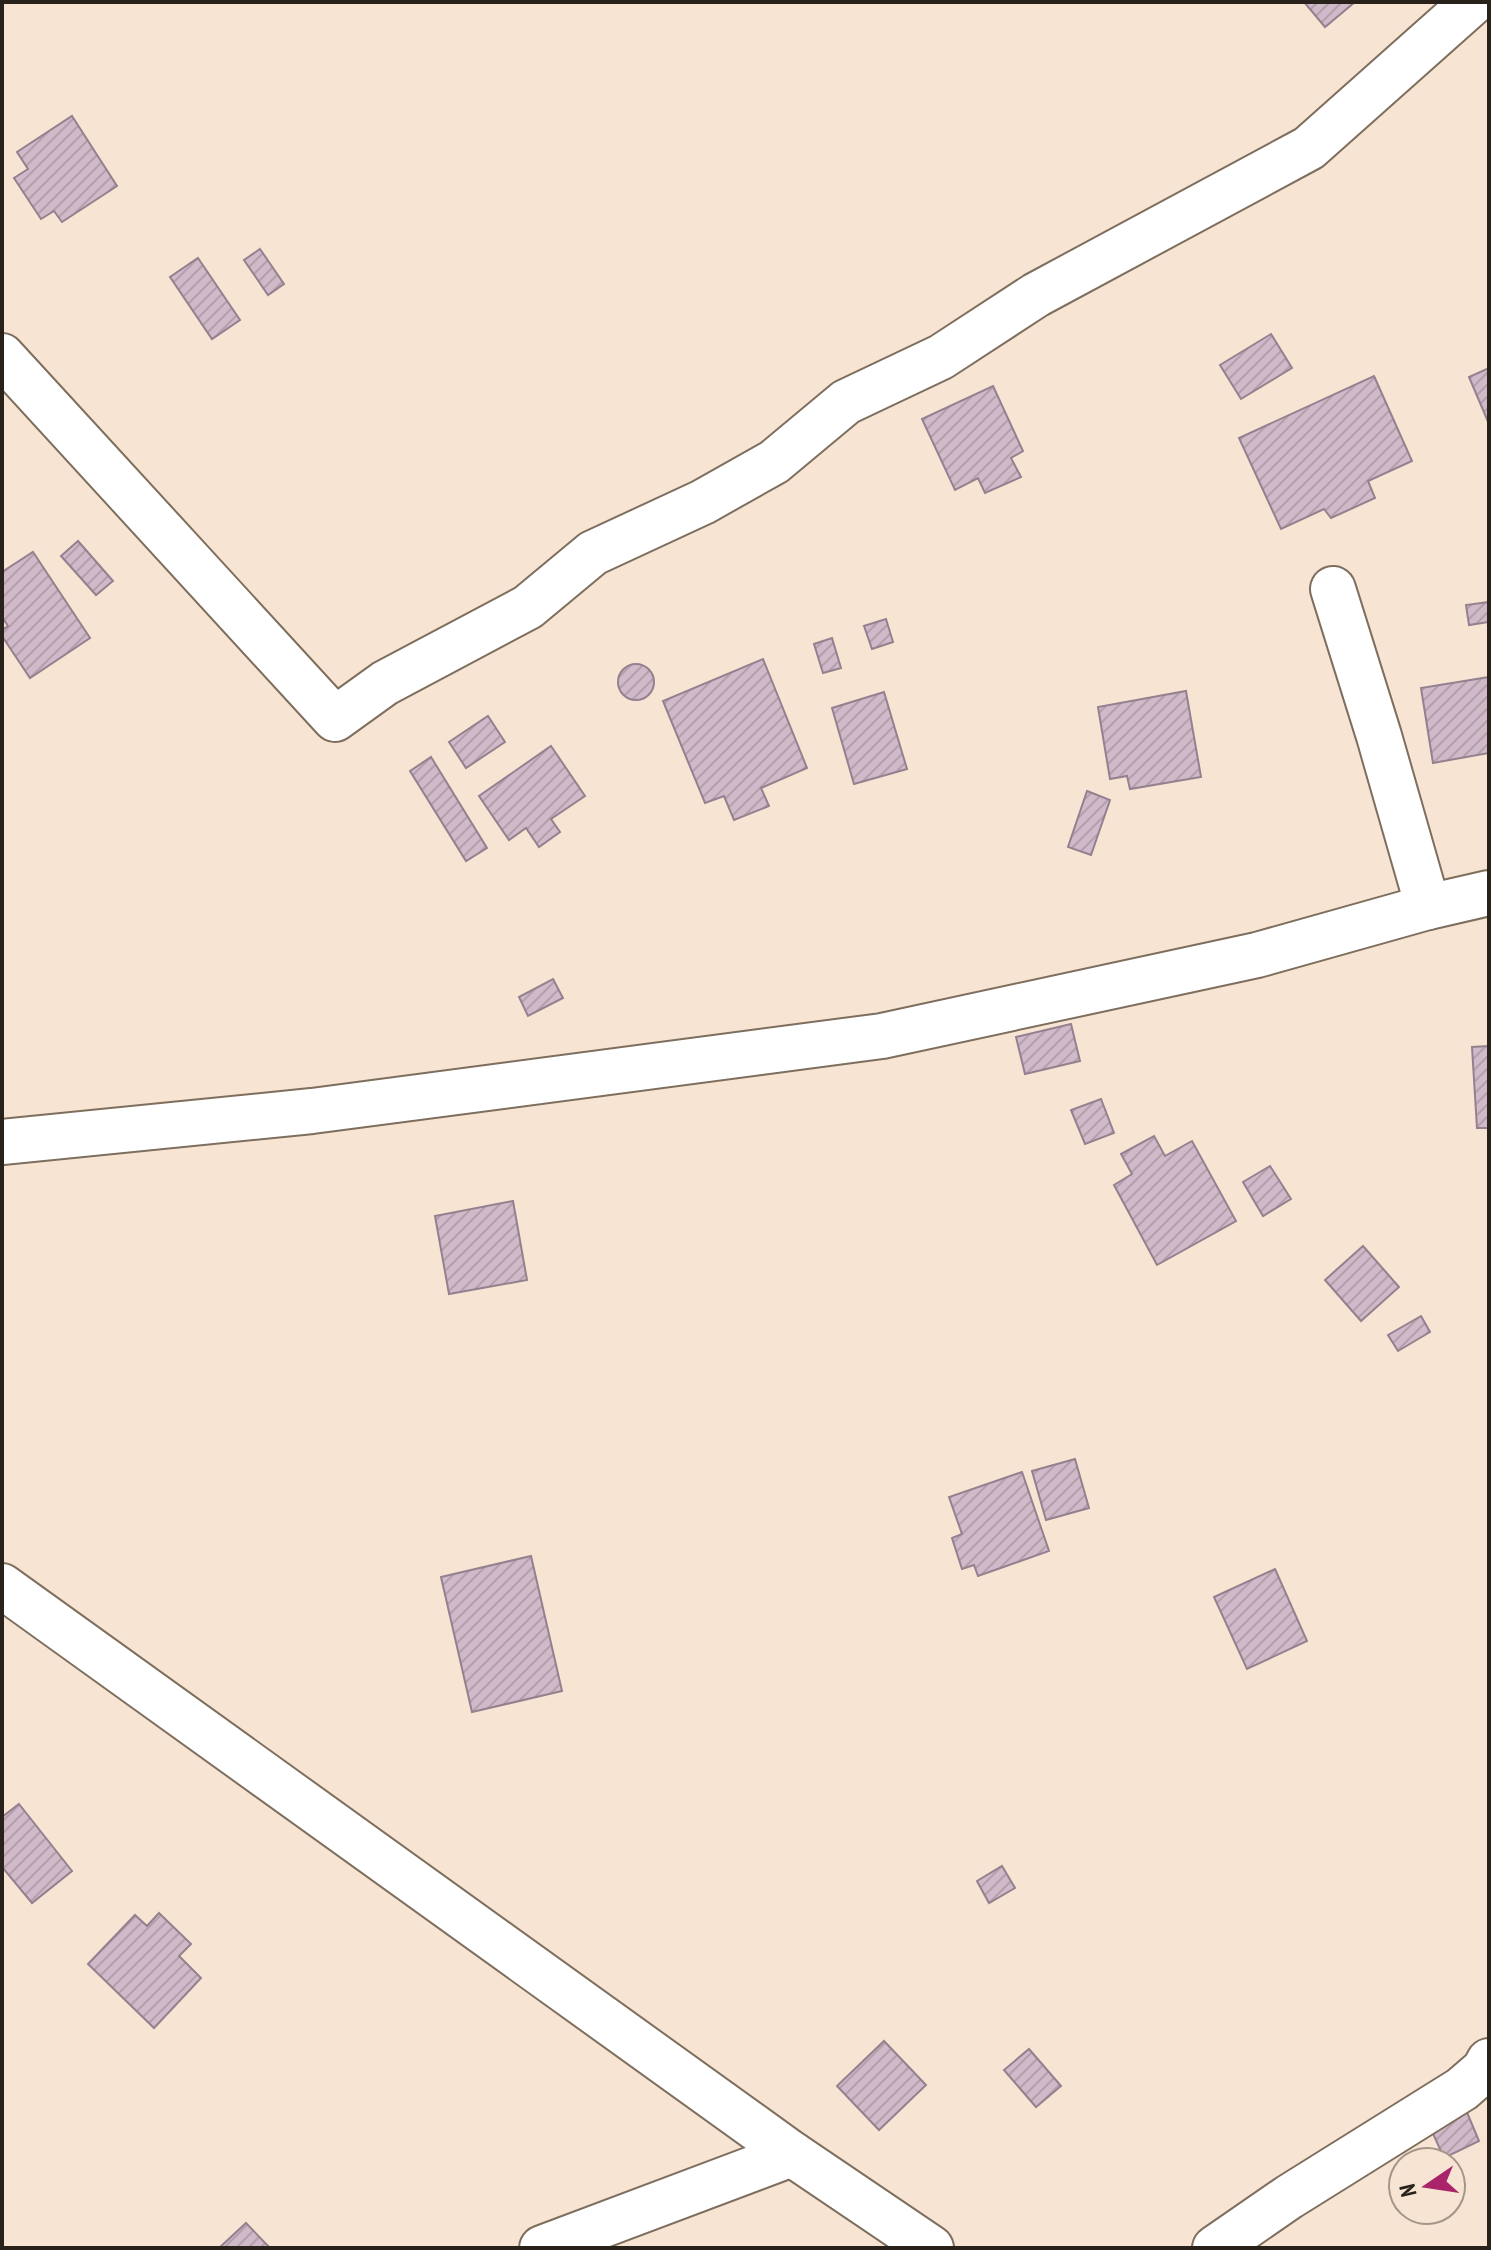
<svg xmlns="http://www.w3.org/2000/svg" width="1491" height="2250" viewBox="0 0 1491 2250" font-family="'PT Sans Narrow',sans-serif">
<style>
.building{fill:url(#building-hatch);stroke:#95808f;stroke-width:2}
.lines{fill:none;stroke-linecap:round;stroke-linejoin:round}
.minor-casing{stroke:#7e6e5d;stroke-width:48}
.tertiary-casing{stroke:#7e6e5d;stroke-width:48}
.minor{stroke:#fff;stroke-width:44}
.tertiary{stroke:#fff;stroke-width:44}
</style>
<defs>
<pattern id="building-hatch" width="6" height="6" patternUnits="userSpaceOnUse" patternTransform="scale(2)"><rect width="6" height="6" fill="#d0bac9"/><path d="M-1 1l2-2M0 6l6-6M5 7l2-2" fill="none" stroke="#b3a0ac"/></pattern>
</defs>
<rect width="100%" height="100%" fill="#f7e4d2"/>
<!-- building -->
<g class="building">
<polygon points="1304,2 1355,2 1325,27"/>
<polygon points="72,116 117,186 62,222 54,211 41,219 14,178 28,169 17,152"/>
<polygon points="260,249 284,284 268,295 244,260"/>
<polygon points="198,258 240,320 212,339 170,277"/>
<polygon points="1271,334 1292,368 1241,399 1220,365"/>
<polygon points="1489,368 1489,424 1469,377"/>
<polygon points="1374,376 1412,461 1368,481 1375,498 1331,518 1324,509 1281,529 1239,438"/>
<polygon points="993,386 1023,451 1011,458 1021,477 985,493 978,478 955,490 922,419"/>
<polygon points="78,541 113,581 96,595 61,556"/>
<polygon points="33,552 90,638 30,678 2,636 2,630 8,626 2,617 2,572"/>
<polygon points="1489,602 1489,622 1469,625 1466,605"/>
<polygon points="886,619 893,642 872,649 864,626"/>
<polygon points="832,638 841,668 823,673 814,644"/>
<polygon points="763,659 807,768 761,788 769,806 734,820 724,796 705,803 663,701"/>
<circle cx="636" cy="682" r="18"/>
<polygon points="1489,677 1489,753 1433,763 1421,688"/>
<polygon points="1186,691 1201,777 1130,789 1127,776 1110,779 1098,707"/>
<polygon points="884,692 907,769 854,784 832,708"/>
<polygon points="488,716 505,742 466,768 449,742"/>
<polygon points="551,746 585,796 551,819 560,832 539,847 526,828 509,840 479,796"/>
<polygon points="431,757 487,848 466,861 410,771"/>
<polygon points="1087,791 1110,800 1091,855 1068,847"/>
<polygon points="553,979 563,998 528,1016 519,997"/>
<polygon points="1071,1024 1080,1061 1025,1074 1016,1037"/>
<polygon points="1489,1046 1489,1128 1477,1128 1472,1047"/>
<polygon points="1101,1099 1114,1133 1085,1144 1071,1110"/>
<polygon points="1154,1136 1165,1156 1192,1141 1236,1221 1157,1265 1114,1185 1132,1174 1121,1154"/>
<polygon points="1270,1166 1291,1199 1263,1216 1243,1182"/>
<polygon points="513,1201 527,1280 449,1294 435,1216"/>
<polygon points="1363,1246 1399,1287 1361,1321 1325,1280"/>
<polygon points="1421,1316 1430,1332 1398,1351 1388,1335"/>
<polygon points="1075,1459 1089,1508 1046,1520 1032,1471"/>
<polygon points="1022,1472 1049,1551 978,1576 974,1565 962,1569 952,1538 962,1534 949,1497"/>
<polygon points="531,1556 562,1691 472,1712 441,1577"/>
<polygon points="1275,1569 1307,1641 1247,1669 1214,1597"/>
<polygon points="19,1804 72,1871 32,1903 2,1867 2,1817"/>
<polygon points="1002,1866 1015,1888 989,1903 977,1881"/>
<polygon points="159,1913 191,1944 179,1956 201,1978 154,2028 88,1964 135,1915 147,1926"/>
<polygon points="884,2041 926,2085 879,2130 837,2086"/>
<polygon points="1029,2049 1061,2086 1036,2107 1004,2070"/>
<polygon points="1466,2110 1479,2141 1444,2158 1430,2127"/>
<polygon points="246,2223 270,2248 219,2248"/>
</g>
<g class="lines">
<!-- minor casing -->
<g class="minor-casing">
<g id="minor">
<polyline points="2,356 335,719 385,683 528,607 593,553 703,502 774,462 846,402 941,357 1036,295 1309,148 1473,2"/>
<polyline points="1333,589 1379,736 1428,907"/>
<polyline points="2,1142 312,1111 882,1036 1257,955 1428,907 1489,893"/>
<polyline points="542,2248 792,2154"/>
<polyline points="1215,2248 1289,2197 1462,2089 1484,2070 1489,2061"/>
</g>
</g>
<!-- tertiary casing -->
<g class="tertiary-casing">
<polyline id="tertiary" points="2,1586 792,2154 931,2248"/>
</g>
<!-- minor -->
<use href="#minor" class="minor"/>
<!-- tertiary -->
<use href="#tertiary" class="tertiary"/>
</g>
<!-- border -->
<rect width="1491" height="2250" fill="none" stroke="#29221b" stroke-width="8"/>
<!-- north arrow -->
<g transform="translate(1427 2186) rotate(257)"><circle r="38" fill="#f7e4d2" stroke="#a59689" stroke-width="2"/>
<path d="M0-6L14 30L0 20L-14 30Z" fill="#aa246b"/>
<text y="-12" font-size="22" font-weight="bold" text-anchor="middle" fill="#29221b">N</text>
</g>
</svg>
